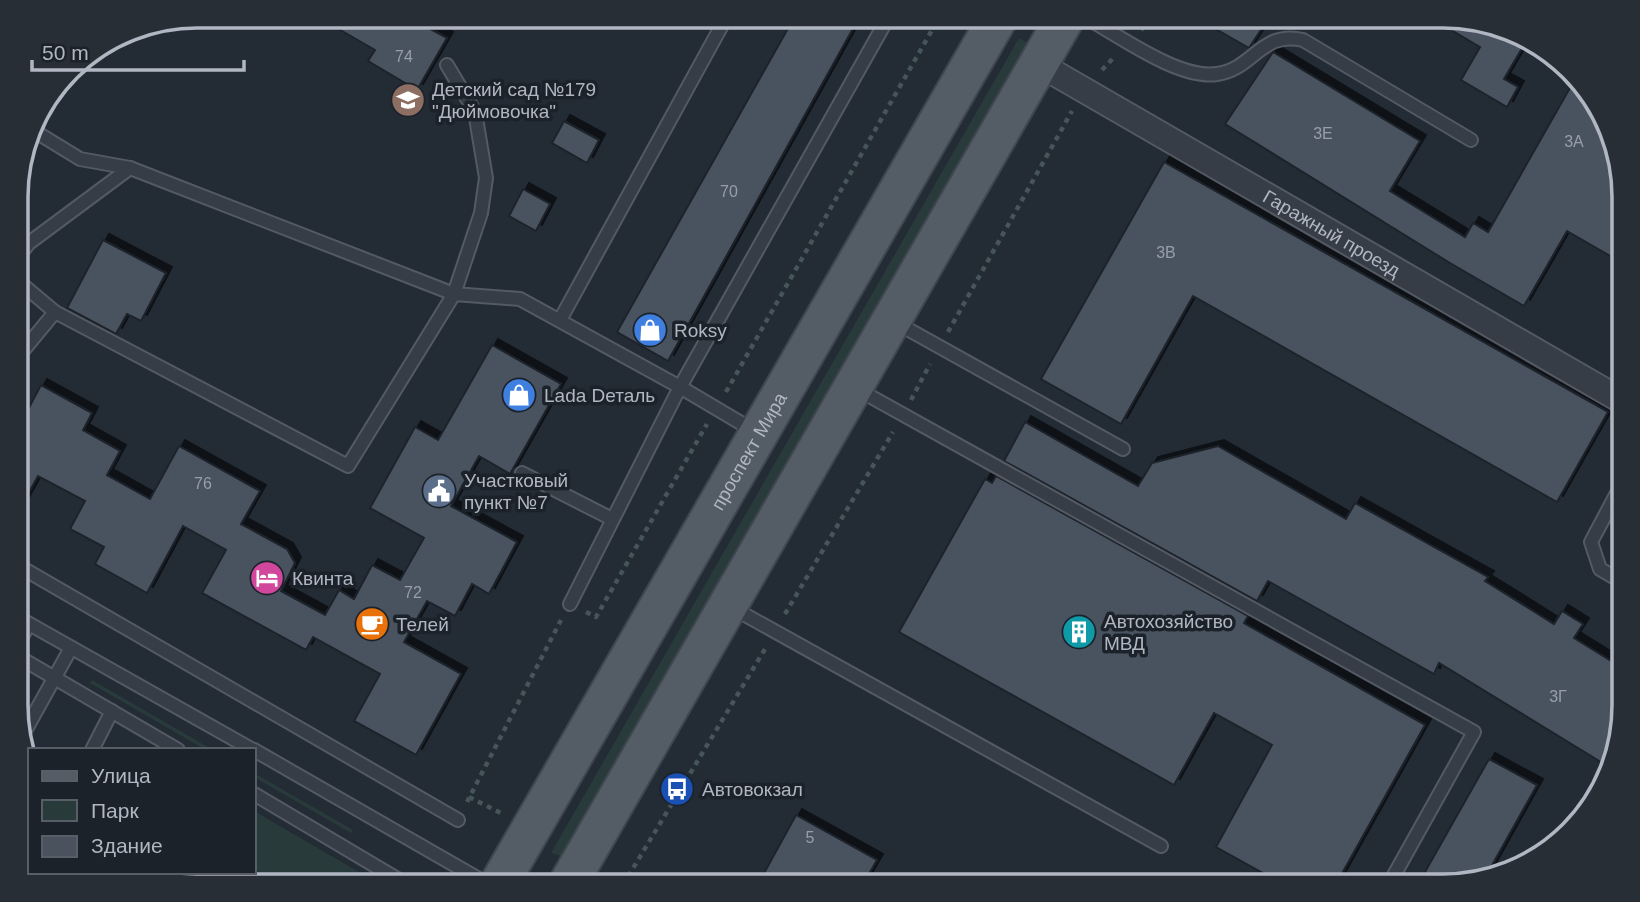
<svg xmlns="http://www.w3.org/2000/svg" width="1640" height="902" viewBox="0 0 1640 902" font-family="Arial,sans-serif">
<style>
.green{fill:#293a3a}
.building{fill:#4a525e;stroke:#1e242c;stroke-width:2;filter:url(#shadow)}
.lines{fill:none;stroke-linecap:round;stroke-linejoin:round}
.lane-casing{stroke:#545a64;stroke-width:16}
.street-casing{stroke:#545a64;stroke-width:28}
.primary-casing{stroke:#3f464f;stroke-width:42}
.path{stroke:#465558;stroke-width:4.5;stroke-dasharray:5 5;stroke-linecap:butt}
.lane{stroke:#363d46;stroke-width:12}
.street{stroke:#363d46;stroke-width:24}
.primary{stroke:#545c66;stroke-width:38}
.labels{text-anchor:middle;stroke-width:7;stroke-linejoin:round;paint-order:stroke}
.number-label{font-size:16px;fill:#979ea9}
.poi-label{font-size:19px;fill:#b1b7c2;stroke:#1c222a;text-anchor:start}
.street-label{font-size:19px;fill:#b1b7c2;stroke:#1c222a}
.rim{fill:none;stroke:#b1b7c2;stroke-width:3.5}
</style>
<defs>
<filter id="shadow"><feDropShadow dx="6" dy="-6" stdDeviation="0" flood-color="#0009"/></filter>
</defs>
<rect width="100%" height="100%" fill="#232b35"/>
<!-- green -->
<g class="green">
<polygon points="1019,38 1030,44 564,857 551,853"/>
<polygon points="92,680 213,750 206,750 90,683"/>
<polygon points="254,773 353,830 351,833 254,777"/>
<polygon points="254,811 383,886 284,886 254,869"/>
</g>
<!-- building -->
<g class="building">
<polygon points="316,16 426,16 421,24 447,38 417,90 368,61 375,50"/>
<polygon points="795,16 860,16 668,361 617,332"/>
<polygon points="1193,16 1270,16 1249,48"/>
<polygon points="1438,16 1528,38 1504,79 1518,87 1507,107 1461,80 1480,47 1436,21"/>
<polygon points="1273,52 1420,141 1390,191 1465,237 1473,223 1488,232 1575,79 1594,97 1624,185 1624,264 1567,231 1524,306 1450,263 1225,124"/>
<polygon points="564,121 599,140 587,163 552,143"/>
<polygon points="1164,162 1608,412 1557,502 1193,296 1121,424 1041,379"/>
<polygon points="523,189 550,204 536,231 509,216"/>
<polygon points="103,240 166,273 141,321 127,314 116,334 67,308"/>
<polygon points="492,345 561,384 510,474 479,456 451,506 517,542 489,594 472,584 455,616 427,601 404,642 461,674 416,755 354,721 380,674 313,637 306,650 202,593 226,550 183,526 147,593 95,564 104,547 70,529 85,501 38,476 17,514 17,430 41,385 92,413 83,430 120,451 107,475 150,499 179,446 260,491 241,524 287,549 295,563 281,591 325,615 339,590 354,599 372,565 400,580 424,538 370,508 415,427 438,440"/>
<polygon points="1025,422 1138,486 1152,463 1218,446 1346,519 1355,503 1488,577 1485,581 1554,624 1562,611 1583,624 1574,638 1624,669 1624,716 1609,767 1439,663 1434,674 1268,581 1257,601 1004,461"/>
<polygon points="996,476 1248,616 1244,623 1425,725 1335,886 1286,886 1216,847 1272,745 1214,713 1174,785 899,632 985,479 992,483"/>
<polygon points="1489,759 1537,785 1486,876 1454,886 1417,886"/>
<polygon points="796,815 877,860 862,886 757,886"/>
</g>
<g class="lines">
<!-- lane casing -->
<g class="lane-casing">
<g id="lane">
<path d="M1083 16C1117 34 1178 80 1217 74 1254 69 1261 30 1303 40L1471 140"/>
<polyline points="31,129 80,159 130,168 454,294 520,299 680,387 889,16"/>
<polyline points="17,258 29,243 130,168"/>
<polyline points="17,280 55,312 348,466 454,294 481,213 486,178 475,112 447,65"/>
<polyline points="560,320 727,16"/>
<polyline points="895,322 1123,449"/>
<polyline points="17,358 55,312"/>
<polyline points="857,389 1474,732 1388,886"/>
<polyline points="522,473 612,519"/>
<polyline points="1624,480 1591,542 1600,569 1624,583"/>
<polyline points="17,565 458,820"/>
<polyline points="570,604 680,387 756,432"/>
<polyline points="731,607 1161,846"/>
<polyline points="17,617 253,750"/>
<polyline points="17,646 29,624"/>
<polyline points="17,656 178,750"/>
<polyline points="21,738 71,648"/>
<polyline points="92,750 112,711"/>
<polyline points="254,750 491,886"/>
<polyline points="254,794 409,886"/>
</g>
</g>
<!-- street casing -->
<g class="street-casing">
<g id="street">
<path id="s1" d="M1039 64 1624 402"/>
</g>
</g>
<!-- primary casing -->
<g class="primary-casing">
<g id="primary">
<path id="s2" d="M498 886 999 16"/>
<polyline points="567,886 1066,16"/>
</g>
</g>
<!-- path -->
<g class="path">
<polyline points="1141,30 1154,16"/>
<polyline points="1102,70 1115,56"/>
<polyline points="948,332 1072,111"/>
<polyline points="726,392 940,16"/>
<polyline points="911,400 930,364"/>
<polyline points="586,612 596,617 707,424"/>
<polyline points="785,614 893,432"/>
<polyline points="469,797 503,814"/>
<polyline points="467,802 561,620"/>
<polyline points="227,872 251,886"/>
<polyline points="626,886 629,875 765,649"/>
</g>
<!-- lane -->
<use href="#lane" class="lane"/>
<!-- street -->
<use href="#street" class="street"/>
<!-- primary -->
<use href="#primary" class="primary"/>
</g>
<!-- icons -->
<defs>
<g id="school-disc" transform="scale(1.75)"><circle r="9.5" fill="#8d6e63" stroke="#1c222a"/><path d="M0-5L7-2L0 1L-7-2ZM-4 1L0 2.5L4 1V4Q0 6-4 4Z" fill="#fff"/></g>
<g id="shop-disc" transform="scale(1.75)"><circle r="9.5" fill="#3f7fe0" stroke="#1c222a"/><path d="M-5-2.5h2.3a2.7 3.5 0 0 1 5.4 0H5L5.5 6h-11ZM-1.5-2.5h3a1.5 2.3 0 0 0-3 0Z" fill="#fff"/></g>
<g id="civic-disc" transform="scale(1.75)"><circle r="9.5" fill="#5c6f8a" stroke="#1c222a"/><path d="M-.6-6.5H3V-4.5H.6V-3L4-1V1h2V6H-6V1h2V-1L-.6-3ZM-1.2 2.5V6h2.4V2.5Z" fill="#fff"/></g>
<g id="hotel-disc" transform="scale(1.75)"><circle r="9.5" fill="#d1479c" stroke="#1c222a"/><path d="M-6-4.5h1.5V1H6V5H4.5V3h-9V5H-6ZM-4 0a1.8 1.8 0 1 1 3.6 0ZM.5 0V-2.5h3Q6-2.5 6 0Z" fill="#fff"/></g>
<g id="cafe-disc" transform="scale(1.75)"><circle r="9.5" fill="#e8710a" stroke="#1c222a"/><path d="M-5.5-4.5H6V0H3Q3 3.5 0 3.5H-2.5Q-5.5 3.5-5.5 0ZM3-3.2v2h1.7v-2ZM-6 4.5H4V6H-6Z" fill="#fff"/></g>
<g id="building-disc" transform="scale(1.75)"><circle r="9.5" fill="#0f9aa8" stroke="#1c222a"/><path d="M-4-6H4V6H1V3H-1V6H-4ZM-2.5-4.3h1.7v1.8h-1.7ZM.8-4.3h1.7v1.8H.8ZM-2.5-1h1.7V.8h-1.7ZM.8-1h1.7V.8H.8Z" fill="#fff"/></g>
<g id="bus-disc" transform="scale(1.75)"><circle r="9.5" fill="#1a4fb4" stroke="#1c222a"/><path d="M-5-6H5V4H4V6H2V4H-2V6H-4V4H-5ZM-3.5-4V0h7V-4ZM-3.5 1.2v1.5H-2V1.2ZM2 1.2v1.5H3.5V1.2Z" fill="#fff"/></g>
</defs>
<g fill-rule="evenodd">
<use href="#school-disc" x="408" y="100"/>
<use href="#shop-disc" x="650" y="330"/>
<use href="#shop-disc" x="519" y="395"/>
<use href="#civic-disc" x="439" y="491"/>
<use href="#hotel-disc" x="267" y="578"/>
<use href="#cafe-disc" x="372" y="624"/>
<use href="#building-disc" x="1079" y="632"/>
<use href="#bus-disc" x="677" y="789"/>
</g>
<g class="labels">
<!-- number labels -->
<g class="number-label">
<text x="404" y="62">74</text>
<text x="1323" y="139">3Е</text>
<text x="1574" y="147">3А</text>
<text x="729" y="197">70</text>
<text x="1166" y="258">3В</text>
<text x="203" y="489">76</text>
<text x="413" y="598">72</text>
<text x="1558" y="702">3Г</text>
<text x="810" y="843">5</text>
</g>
<!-- poi labels -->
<g class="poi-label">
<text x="432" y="96">Детский сад №179<tspan x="432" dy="22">"Дюймовочка"</tspan></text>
<text x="674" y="337">Roksy</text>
<text x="544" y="402">Lada Dеталь</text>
<text x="464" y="487">Участковый<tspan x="464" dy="22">пункт №7</tspan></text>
<text x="292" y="585">Квинта</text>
<text x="1104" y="628">Автохозяйство<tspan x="1104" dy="22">МВД</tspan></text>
<text x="396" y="631">Телей</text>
<text x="702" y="796">Автовокзал</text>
</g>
<!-- street labels -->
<g class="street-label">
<text dy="7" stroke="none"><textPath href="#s1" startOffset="338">Гаражный проезд</textPath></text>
<text dy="7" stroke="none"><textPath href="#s2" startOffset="502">проспект Мира</textPath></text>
</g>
</g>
<!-- crop -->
<path d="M0 0H1640V902H0ZM197 28H1443A169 169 0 0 1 1612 197V705A169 169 0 0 1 1443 874H197A169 169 0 0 1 28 705V197A169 169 0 0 1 197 28Z" fill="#282e36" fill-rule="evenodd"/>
<path class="rim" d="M197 28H1443A169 169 0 0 1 1612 197V705A169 169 0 0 1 1443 874H197A169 169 0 0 1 28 705V197A169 169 0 0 1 197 28Z"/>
<!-- legend -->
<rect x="28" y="748" width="228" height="126" fill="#1c222a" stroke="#585e67" stroke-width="2"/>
<rect x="42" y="771" width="35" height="10" fill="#545c66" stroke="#585e67" stroke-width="2"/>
<text x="91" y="783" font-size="21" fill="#b1b7c2">Улица</text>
<rect x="42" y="800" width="35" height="21" fill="#293a3a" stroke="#585e67" stroke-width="2"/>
<text x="91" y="818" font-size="21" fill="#b1b7c2">Парк</text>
<rect x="42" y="836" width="35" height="21" fill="#4a525e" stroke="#585e67" stroke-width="2"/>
<text x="91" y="853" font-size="21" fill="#b1b7c2">Здание</text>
<!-- scale -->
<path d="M32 60v10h212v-10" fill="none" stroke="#b1b7c2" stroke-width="3.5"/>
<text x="42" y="60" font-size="21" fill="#b1b7c2" stroke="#1c222a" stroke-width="5" paint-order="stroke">50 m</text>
</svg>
